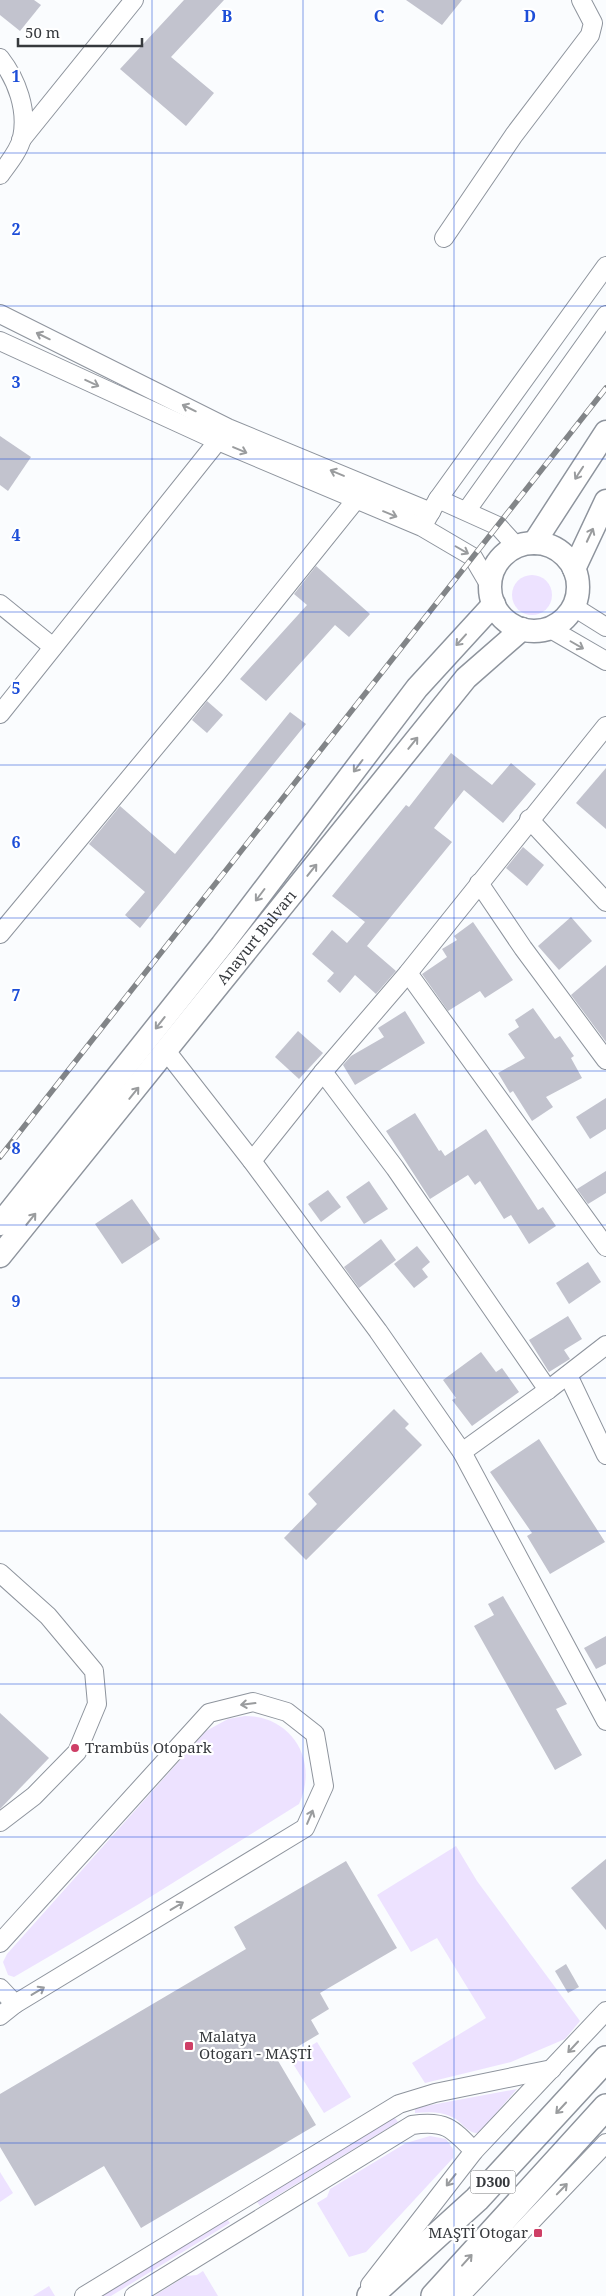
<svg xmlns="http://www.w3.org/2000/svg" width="606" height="2296" viewBox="0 0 606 2296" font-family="'Noto Serif',serif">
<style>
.green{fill:#ede2ff}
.building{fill:#c2c3ce}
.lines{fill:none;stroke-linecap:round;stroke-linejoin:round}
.minor-casing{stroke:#8e949d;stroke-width:20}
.major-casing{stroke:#8e949d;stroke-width:25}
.highway-casing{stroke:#8e949d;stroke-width:28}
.minor{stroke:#fff;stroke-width:18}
.major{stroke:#fff;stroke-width:22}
.highway{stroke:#fff;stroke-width:25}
.rail-casing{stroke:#828588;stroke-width:5.5}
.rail{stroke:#fff;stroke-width:4;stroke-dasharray:11;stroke-linecap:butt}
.oneway{stroke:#9a9c9e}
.grid{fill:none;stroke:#1d4ed8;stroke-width:1;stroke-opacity:0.55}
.poi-dot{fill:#ce3f66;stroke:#fff;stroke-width:2}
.labels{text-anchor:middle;stroke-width:4.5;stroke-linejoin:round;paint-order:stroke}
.shield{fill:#fff;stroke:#727477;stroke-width:1}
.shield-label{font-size:14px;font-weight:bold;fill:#36393d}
.street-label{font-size:15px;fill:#36393d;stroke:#fff}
.poi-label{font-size:15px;fill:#36393d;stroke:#fff;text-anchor:start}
.grid-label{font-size:16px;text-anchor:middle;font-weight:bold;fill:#1d4ed8;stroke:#fff;stroke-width:4.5;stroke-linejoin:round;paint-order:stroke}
</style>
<rect width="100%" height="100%" fill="#fafcfe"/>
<!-- green -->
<g class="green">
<circle cx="532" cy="595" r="20"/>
<path d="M245 1716C292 1716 319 1761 299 1804L139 1904 14 1977 8 1975 3 1962 7 1954 206 1731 228 1719Z"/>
<polygon points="456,1846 477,1881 580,2021 565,2039 511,2062 425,2083 412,2063 486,2018 437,1938 411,1952 377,1895"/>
<polygon points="317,2042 351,2097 324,2113 290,2059"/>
<path d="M517 2089 479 2133C467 2134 462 2121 452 2117 440 2111 428 2112 415 2113V2108Z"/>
<polygon points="393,2115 398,2122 260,2206 255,2199"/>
<polygon points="430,2136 446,2139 453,2149 453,2158 366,2252 349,2257 317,2203 327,2197 330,2189 406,2143"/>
<polygon points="0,2172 13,2193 0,2202"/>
<polygon points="226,2218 230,2223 111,2296 98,2296"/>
<polygon points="203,2271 218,2296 154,2296 186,2276 197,2275"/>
<polygon points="49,2286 55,2296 33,2296"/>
</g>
<!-- building -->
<g class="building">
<polygon points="0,0 34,0 41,5 20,31 0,15"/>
<polygon points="184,0 224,0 171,57 214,93 186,126 120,69"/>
<polygon points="406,0 462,0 442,25"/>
<polygon points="0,436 31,457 8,491 0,485"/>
<polygon points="316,566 370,614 349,637 335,625 266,701 240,679 307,605 294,594"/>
<polygon points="207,701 223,715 207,733 192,720"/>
<polygon points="290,712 306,724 140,928 125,915 145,892 89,844 120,806 175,854"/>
<polygon points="451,753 492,785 511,763 536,784 503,823 464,790 434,828 452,842 367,946 396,971 376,994 355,975 340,993 327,981 334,973 312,954 332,930 347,943 365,922 332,896 406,805 409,807"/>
<polygon points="606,768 606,829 576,803"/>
<polygon points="523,847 544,865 527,886 506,868"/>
<polygon points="571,917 592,941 559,970 538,946"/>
<polygon points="473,922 513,980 485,998 480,991 448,1011 422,974 447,957 442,949 457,940 454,936"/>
<polygon points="606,965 606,1042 571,995"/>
<polygon points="533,1008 555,1039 560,1036 574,1056 571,1058 582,1078 546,1097 553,1107 532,1121 513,1091 510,1093 498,1073 525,1058 508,1034 519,1027 515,1020"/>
<polygon points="405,1011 425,1043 355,1085 343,1065 351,1056 384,1037 378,1028"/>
<polygon points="298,1031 323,1053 299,1079 275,1057"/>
<polygon points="606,1098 606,1129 590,1139 576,1117"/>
<polygon points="415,1113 439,1151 441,1150 445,1156 486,1129 538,1210 543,1207 556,1226 529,1244 511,1215 504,1219 480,1181 475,1185 468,1175 430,1199 386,1131"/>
<polygon points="606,1171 606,1193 588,1204 577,1189"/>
<polygon points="369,1181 388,1209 364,1224 346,1197"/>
<polygon points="328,1190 341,1207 321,1222 308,1204"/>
<polygon points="132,1199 160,1239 122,1264 95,1224"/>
<polygon points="381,1239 396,1260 359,1288 344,1267"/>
<polygon points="417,1246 430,1262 422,1269 428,1277 414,1288 394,1264"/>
<polygon points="588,1262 601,1282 569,1304 556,1283"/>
<polygon points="568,1316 582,1339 564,1350 570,1359 549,1372 529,1340"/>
<polygon points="481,1352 496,1372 502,1368 519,1392 472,1426 452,1400 456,1398 443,1380"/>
<polygon points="394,1409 409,1424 405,1428 422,1445 306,1560 284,1538 317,1504 308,1494"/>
<polygon points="539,1439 605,1542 550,1574 527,1536 532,1533 490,1472"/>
<polygon points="503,1596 567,1704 556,1709 582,1755 555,1770 474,1626 494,1615 488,1604"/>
<polygon points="606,1636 606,1664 596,1669 584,1648"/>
<polygon points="0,1713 49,1758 0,1809"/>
<polygon points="606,1859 606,1930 571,1888"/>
<polygon points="346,1861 397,1948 320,1993 329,2009 311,2020 319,2034 277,2059 316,2125 141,2228 104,2166 35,2206 0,2147 0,2094 246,1949 234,1927"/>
<polygon points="566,1964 579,1987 568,1993 555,1971"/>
</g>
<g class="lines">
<!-- minor casing -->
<g class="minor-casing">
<g id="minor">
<path d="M0 58C17 80 28 110 22 138 19 151 7 165 0 175"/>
<polyline points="21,140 134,0"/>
<polyline points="444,238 514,135 590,35 593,23 581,0"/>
<polyline points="0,314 228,428 431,512"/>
<polyline points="0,341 218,441 422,527 473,557 490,586"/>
<polyline points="438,499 498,526 517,547"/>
<polyline points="467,510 606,315"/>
<polyline points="425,522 438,499 606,266"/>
<polyline points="0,604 53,647"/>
<polyline points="574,607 606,627"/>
<polyline points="549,628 606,661"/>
<polyline points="0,714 225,432"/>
<polyline points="529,819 606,902"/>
<polyline points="479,883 523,948 606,1060"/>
<polyline points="0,934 216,674 367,486"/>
<polyline points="408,973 606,1247"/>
<polyline points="167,1052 252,1161 378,1331 462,1452 606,1721"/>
<polyline points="323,1072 395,1168 548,1390"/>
<polyline points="252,1161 323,1072 408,973 606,726"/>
<polyline points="568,1375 606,1455"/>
<polyline points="462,1452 548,1390 606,1345"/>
<polyline points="0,1573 48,1616 94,1671 97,1704 77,1752 34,1796 0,1822"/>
<polyline points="0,1943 209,1713 253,1702 287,1712 315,1734 324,1786 305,1828 15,2004 0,1988"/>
<polyline points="0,2016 15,2004"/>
<polyline points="370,2285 474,2151 606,2011"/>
<polyline points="84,2296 399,2104 435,2093 552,2069"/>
<path d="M134 2296 412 2125C445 2120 452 2128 474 2151"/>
<polyline points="460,2296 606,2143"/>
</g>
</g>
<!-- major casing -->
<g class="major-casing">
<g id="major">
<polyline points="534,543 606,432"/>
<circle cx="534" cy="587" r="44"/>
<polyline points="574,569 606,501"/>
<polyline points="0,1224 222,945 417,688 494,604"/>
<path id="s1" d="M0 1256 466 678 522 629"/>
</g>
</g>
<!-- highway casing -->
<g class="highway-casing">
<g id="highway">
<polyline points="370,2296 477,2199 606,2059"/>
<polyline points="434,2296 606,2107"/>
</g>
</g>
<!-- minor -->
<use href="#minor" class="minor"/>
<!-- major -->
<use href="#major" class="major"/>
<!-- highway -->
<use href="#highway" class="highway"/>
<!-- rail casing -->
<g class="rail-casing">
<polyline id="rail" points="0,1157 606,388"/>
</g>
<!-- rail -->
<use href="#rail" class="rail"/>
</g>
<!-- one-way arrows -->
<defs><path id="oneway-shaft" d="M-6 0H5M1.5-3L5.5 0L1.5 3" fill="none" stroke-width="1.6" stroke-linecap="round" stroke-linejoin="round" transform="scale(1.25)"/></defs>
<g class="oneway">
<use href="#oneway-shaft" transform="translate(43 336) rotate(-154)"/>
<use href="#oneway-shaft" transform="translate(92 383) rotate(25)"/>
<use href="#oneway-shaft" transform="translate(189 408) rotate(-154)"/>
<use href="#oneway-shaft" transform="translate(240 450) rotate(23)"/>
<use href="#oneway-shaft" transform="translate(337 473) rotate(-157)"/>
<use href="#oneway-shaft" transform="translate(579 473) rotate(123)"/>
<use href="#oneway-shaft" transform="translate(390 514) rotate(22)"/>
<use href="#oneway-shaft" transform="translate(590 535) rotate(-65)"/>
<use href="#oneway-shaft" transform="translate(462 550) rotate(30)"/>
<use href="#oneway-shaft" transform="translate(461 640) rotate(132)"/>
<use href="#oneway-shaft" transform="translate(577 645) rotate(30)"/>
<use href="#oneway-shaft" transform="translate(413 743) rotate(-51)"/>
<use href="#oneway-shaft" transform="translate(358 766) rotate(127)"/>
<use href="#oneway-shaft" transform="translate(312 870) rotate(-51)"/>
<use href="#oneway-shaft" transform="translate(260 895) rotate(127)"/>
<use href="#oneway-shaft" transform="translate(160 1023) rotate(128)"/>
<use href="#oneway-shaft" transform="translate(134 1093) rotate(-51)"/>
<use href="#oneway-shaft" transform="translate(31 1219) rotate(-51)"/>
<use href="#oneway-shaft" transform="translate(248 1704) rotate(173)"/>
<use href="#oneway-shaft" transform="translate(310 1817) rotate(-67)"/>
<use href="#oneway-shaft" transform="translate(177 1906) rotate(-31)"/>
<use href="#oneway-shaft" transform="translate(38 1991) rotate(-31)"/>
<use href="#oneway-shaft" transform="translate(573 2047) rotate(133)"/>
<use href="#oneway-shaft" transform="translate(561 2108) rotate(133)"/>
<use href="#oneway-shaft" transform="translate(451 2180) rotate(128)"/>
<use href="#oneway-shaft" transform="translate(562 2189) rotate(-46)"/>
<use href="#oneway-shaft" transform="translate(467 2260) rotate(-48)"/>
</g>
<!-- grid -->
<path class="grid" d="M152 0V2296M303 0V2296M454 0V2296M0 153H606M0 306H606M0 459H606M0 612H606M0 765H606M0 918H606M0 1071H606M0 1225H606M0 1378H606M0 1531H606M0 1684H606M0 1837H606M0 1990H606M0 2143H606"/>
<!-- markers -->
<g class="poi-dot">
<circle cx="75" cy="1748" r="5"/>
<rect x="184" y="2041" width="10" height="10" rx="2.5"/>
<rect x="533" y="2228" width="10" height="10" rx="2.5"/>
</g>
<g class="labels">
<!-- shield labels -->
<rect class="shield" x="470.5" y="2170.5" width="45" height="23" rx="4"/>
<g class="shield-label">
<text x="493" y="2187">D300</text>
</g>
<!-- street labels -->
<g class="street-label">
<text dy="5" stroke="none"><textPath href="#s1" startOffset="409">Anayurt Bulvarı</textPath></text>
</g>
<!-- poi labels -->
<g class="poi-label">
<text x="85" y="1753">Trambüs Otopark</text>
<text x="199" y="2042">Malatya<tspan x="199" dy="17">Otogarı - MAŞTİ</tspan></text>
<text x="528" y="2238" text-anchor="end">MAŞTİ Otogar</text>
</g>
</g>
<g class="grid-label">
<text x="227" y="22">B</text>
<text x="379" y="22">C</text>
<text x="530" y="22">D</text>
<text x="16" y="82">1</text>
<text x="16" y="235">2</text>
<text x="16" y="388">3</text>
<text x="16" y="541">4</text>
<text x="16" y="694">5</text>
<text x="16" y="848">6</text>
<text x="16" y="1001">7</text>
<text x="16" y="1154">8</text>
<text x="16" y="1307">9</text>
</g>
<!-- scale -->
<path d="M18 38v8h124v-8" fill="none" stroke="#36393d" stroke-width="2.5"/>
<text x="25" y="38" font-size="15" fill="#36393d" stroke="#ffffff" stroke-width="4" paint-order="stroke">50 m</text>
</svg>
